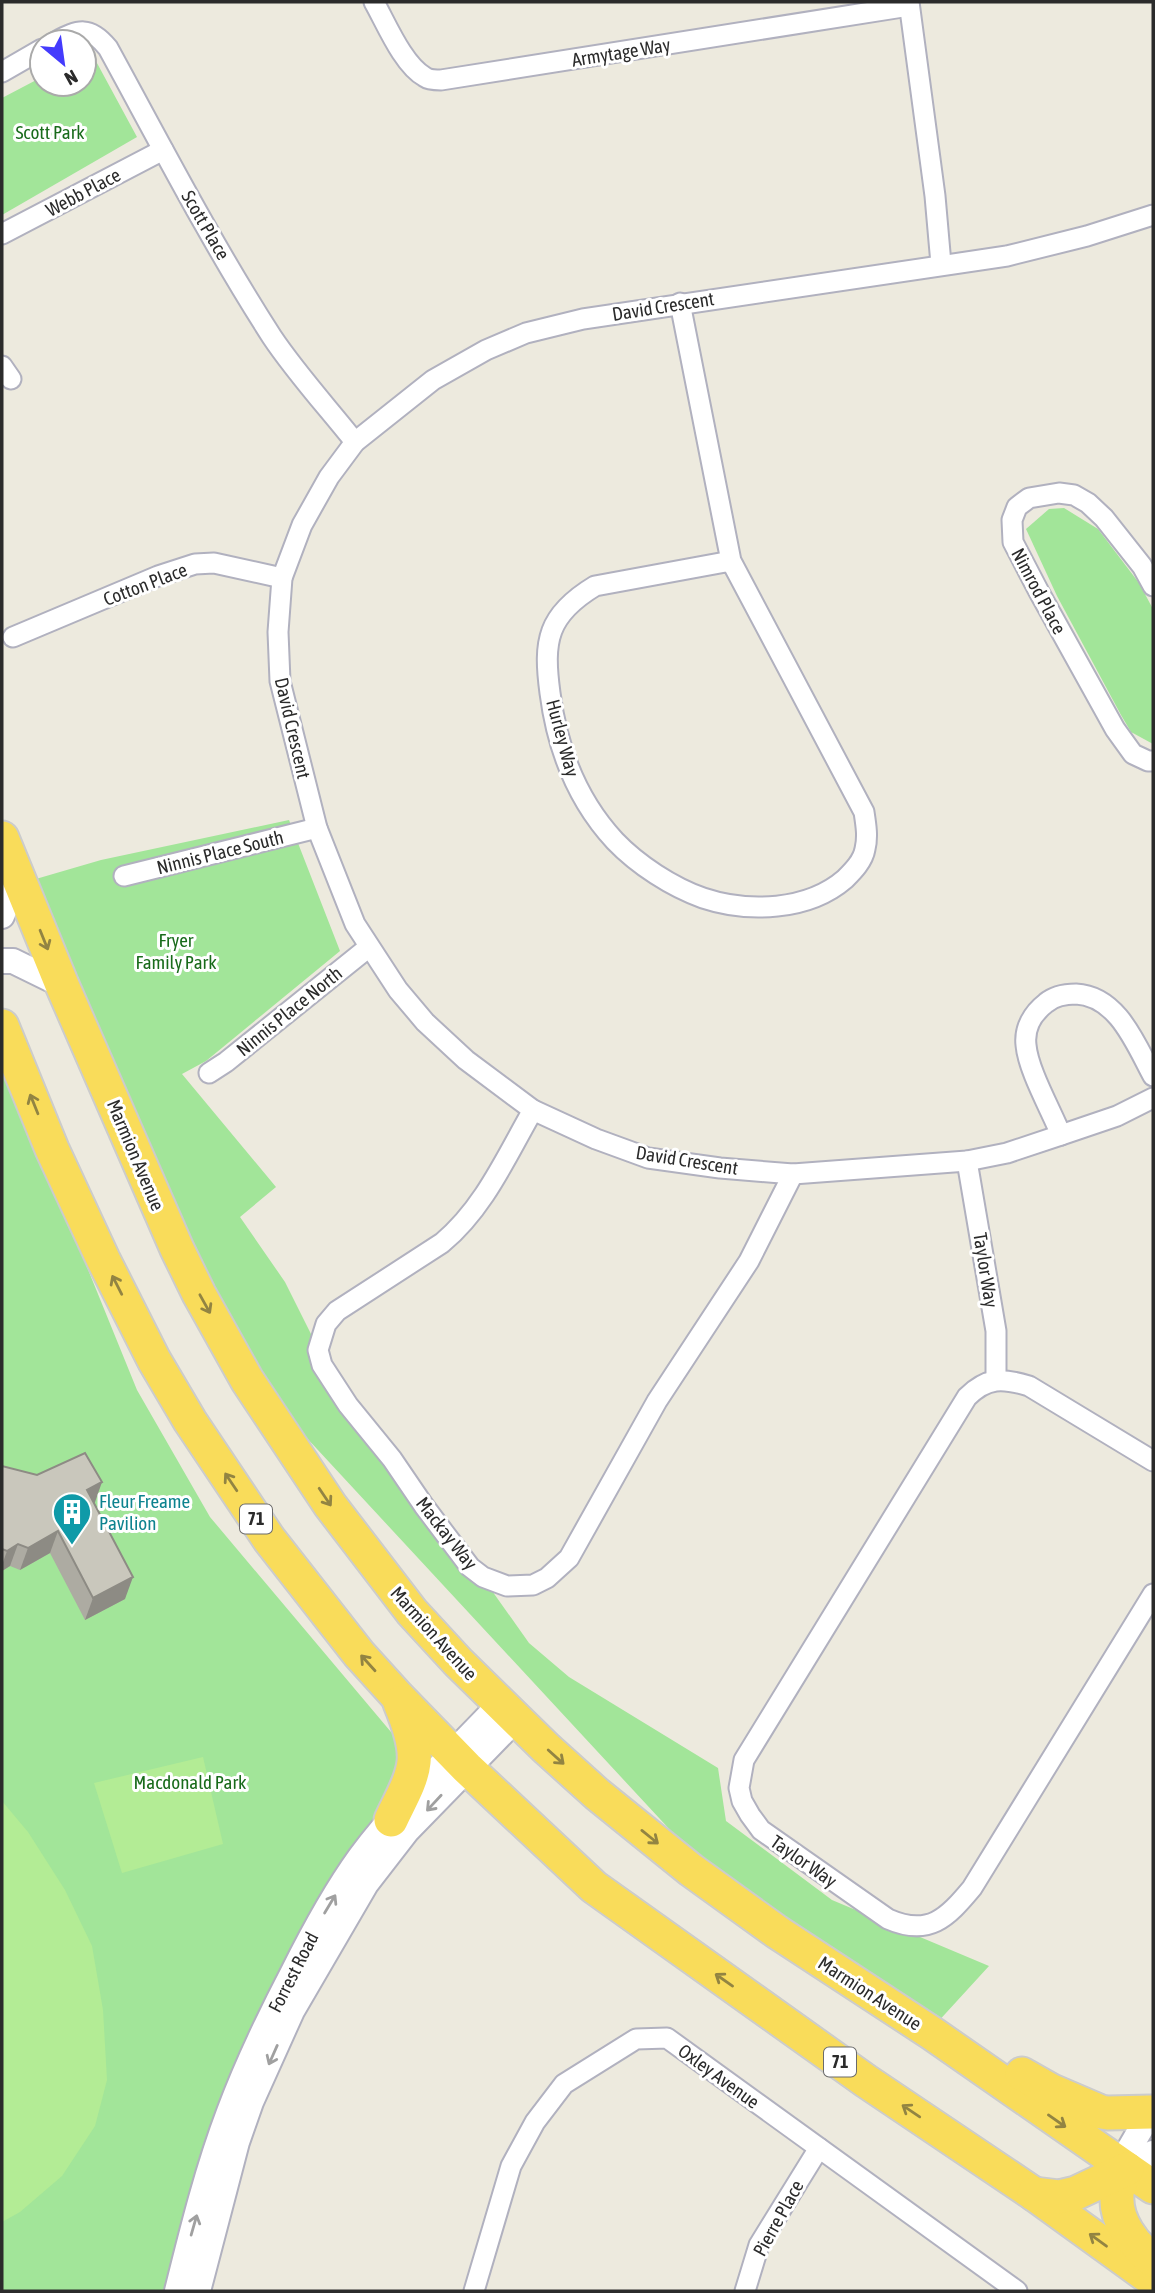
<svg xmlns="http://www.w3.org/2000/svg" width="1155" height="2293" viewBox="0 0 1155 2293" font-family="'Asap Condensed',sans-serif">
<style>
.green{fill:#a2e599}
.pitch{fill:#b3ec95}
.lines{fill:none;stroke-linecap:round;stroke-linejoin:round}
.minor-casing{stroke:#b1b1bf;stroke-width:23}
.tertiary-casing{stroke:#b1b1bf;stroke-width:28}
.trunk-casing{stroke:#ccc;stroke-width:37}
.minor{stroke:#fff;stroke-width:19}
.tertiary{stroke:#fff;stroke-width:24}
.trunk{stroke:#f9dc5a;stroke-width:33}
.wall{fill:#adaba2}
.shaded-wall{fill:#8d8b84}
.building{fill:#c9c7bc;stroke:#8d8b84;stroke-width:2}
.oneway{stroke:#928442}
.oneway2{stroke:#a0a0a0}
.labels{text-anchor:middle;stroke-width:6;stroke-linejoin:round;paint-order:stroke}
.shield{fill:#fff;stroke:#6b6b6b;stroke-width:2}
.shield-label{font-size:18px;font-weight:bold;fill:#2b2b2b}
.street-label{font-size:19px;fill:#2b2b2b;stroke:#fff}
.park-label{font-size:19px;fill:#196b1b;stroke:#fff}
.culture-label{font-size:19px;fill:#0d838f;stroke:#fff;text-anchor:start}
</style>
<rect width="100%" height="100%" fill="#edeade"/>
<!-- green -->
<g class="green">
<polygon points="91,52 137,137 2,215 2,98 42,77 42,84 84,84 84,56"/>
<polygon points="1064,508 1098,529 1139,583 1153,609 1153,744 1131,732 1121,715 1057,596 1026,529 1049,509"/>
<polygon points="289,820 340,951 206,1061 182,1074 276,1187 240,1217 285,1282 313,1338 529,1643 569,1677 718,1768 726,1821 832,1900 989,1966 935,2025 685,1846 240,1366 29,881 101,860"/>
<polygon points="2,1058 137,1390 210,1517 423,1770 391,1820 177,2291 2,2291"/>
</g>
<!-- pitch -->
<g class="pitch">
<polygon points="203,1757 223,1844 122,1873 94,1783"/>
<polygon points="2,1801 28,1832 65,1890 92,1946 103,2010 107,2080 95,2126 62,2176 20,2212 2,2222"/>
</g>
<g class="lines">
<!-- minor casing -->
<g class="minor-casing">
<g id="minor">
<path d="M374 2C386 23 403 65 425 77 429 80 436 80 441 80L909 6"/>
<polyline points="909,2 935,196 941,264"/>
<path d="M55 42C79 29 90 26 108 48 161 145 212 244 272 337 296 373 328 408 355 442"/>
<polyline points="2,72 42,49"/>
<polyline points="1153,215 1087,236 1007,256 583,319 526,333 486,350 433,380 355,442 329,477 302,525 282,578 278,632 280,681 317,828 355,924 398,990 425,1022 466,1060 533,1110 596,1139 648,1158 720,1168 793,1174 967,1161 1007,1153 1061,1135 1117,1116 1153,1098"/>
<polyline points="2,234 163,150"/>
<path d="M680 303 731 561 864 812C866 825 868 837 865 849 863 861 853 871 845 879 808 911 748 913 703 898 672 887 638 865 615 841 577 800 557 747 550 693 543 641 547 615 595 586L731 561"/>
<polyline points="2,366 11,379"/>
<polyline points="1153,586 1142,566 1104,518 1088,503 1074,495 1059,493 1029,498 1017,507 1012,520 1013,542 1039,592 1115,729 1133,754 1148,761 1153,761"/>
<polyline points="13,637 158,576 195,564 214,563 282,578"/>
<polyline points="124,876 317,828"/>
<polyline points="209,1073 226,1062 369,947"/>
<path d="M533 1110C506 1157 484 1208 442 1243L337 1311 326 1324 318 1350 322 1365 348 1405 392 1459 424 1506 470 1567 483 1577 507 1586 533 1585 547 1578 569 1558 657 1401 749 1261 793 1174"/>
<path d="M1061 1135C1051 1110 1028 1070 1026 1045 1024 1028 1033 1013 1046 1003 1054 996 1065 994 1076 994 1118 996 1136 1045 1153 1076"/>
<polyline points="967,1161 996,1331 996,1380"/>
<path d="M1153 1461 1029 1386C1003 1378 987 1377 967 1397L744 1760 739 1788 742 1801 750 1815 761 1830 888 1919C929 1937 947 1918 972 1888L1153 1594"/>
<polyline points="474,2291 511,2166 535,2122 564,2084 636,2039 667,2038 1017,2291"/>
<polyline points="745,2291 759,2245 819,2148"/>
</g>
</g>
<!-- tertiary casing -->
<g class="tertiary-casing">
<g id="tertiary">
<polyline points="2,916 18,877"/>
<polyline points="2,961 13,961 62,985"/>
<polyline points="1153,2108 1128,2151 1127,2169 1143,2164 1153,2153"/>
<path d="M177 2291C192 2231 207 2170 229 2112 247 2064 269 2018 293 1972 313 1932 334 1893 360 1857 401 1802 453 1754 500 1704"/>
<polyline points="198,2291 237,2142 251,2102 292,2011 366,1884 407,1831 516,1719"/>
</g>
</g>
<!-- trunk casing -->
<g class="trunk-casing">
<g id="trunk">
<polyline points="2,838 62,985 177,1249 199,1294 247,1380 330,1505 412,1612 458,1662 546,1748 597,1794 691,1870 777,1932 933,2034 1153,2187"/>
<polyline points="2,1026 52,1149 103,1259 154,1360 190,1421 269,1539 359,1654 398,1697 467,1768 594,1887 866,2081 1034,2194 1153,2280"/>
<path d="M391 1820C399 1802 412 1782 414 1762 416 1743 407 1720 400 1703"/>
<polyline points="1022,2074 1052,2091 1101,2112 1108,2113 1151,2112"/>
<path d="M1127 2169C1123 2177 1117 2187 1117 2195 1115 2221 1134 2245 1153 2260"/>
<polyline points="1034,2194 1059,2197 1076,2193 1127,2169"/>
</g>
</g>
<!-- minor -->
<use href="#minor" class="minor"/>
<!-- tertiary -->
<use href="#tertiary" class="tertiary"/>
<!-- trunk -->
<use href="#trunk" class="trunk"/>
</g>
<!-- wall -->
<polygon class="wall" points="2,1466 37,1475 94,1504 125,1599 85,1620 50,1553 20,1570 10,1566 2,1571"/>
<!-- shaded-wall -->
<g class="shaded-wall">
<polygon points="102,1482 94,1505 87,1490"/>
<polygon points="58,1531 50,1553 20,1570 28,1548"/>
<polygon points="18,1544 10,1566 2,1571 2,1565 7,1551"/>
<polygon points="133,1577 125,1599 85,1620 93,1598"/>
</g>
<!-- building -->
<polygon class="building" points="85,1453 102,1482 87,1490 133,1577 93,1598 58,1531 28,1548 18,1544 7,1551 2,1549 2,1466 37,1475"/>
<!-- one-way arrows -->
<defs><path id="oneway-shaft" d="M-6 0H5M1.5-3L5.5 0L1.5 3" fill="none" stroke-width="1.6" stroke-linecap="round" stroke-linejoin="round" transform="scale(1.75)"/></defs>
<g class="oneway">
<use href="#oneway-shaft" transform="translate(44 940) rotate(68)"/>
<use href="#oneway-shaft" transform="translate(34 1104) rotate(-112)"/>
<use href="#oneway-shaft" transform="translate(117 1285) rotate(-117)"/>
<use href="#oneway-shaft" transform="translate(205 1304) rotate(61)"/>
<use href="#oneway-shaft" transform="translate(231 1482) rotate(-124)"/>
<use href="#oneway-shaft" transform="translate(325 1497) rotate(56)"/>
<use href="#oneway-shaft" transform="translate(368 1663) rotate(-132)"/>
<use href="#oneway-shaft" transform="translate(556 1757) rotate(42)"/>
<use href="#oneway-shaft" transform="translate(650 1837) rotate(39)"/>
<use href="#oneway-shaft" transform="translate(724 1980) rotate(-145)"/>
<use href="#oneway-shaft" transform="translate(911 2111) rotate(-146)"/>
<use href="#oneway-shaft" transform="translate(1057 2121) rotate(35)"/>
<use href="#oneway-shaft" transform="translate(1098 2240) rotate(-144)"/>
</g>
<g class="oneway2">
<use href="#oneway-shaft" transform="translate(434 1803) rotate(133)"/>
<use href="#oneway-shaft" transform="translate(330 1904) rotate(-59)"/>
<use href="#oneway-shaft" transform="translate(273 2055) rotate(114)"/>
<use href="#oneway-shaft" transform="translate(194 2225) rotate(-74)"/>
</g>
<!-- icons -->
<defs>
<g id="building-pin" transform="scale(2.0125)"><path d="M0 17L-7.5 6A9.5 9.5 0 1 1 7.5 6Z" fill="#0f9aa8" stroke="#fff"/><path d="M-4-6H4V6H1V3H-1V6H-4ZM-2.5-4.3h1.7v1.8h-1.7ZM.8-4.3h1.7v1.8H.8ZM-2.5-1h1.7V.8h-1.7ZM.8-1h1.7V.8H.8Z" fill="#fff"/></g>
</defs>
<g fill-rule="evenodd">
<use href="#building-pin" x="72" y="1512"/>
</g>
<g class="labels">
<!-- shield labels -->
<g class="shield">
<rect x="240" y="1504.5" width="32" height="29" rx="5"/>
<rect x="824" y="2047.5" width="32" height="29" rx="5"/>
</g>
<g class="shield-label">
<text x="256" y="1525">71</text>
<text x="840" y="2068">71</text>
</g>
<!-- street labels -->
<g class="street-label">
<text transform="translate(621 52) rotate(-9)" y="7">Armytage Way</text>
<text transform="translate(83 192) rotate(-28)" y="7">Webb Place</text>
<text transform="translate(206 225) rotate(60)" y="7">Scott Place</text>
<text transform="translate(663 306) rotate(-9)" y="7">David Crescent</text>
<text transform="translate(145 584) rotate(-21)" y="7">Cotton Place</text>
<text transform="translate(1039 591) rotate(62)" y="7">Nimrod Place</text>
<text transform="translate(293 728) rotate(77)" y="7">David Crescent</text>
<text transform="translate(563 738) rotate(75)" y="7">Hurley Way</text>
<text transform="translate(220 852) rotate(-14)" y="7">Ninnis Place South</text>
<text transform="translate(289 1011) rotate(-39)" y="7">Ninnis Place North</text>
<text transform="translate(136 1155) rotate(67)" y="7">Marmion Avenue</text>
<text transform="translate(687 1160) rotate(9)" y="7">David Crescent</text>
<text transform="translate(986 1270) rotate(81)" y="7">Taylor Way</text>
<text transform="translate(447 1533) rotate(52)" y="7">Mackay Way</text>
<text transform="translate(434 1633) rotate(48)" y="7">Marmion Avenue</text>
<text transform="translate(804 1861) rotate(35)" y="7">Taylor Way</text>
<text transform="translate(293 1972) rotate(-63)" y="7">Forrest Road</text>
<text transform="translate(870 1993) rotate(33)" y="7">Marmion Avenue</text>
<text transform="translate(719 2076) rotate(36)" y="7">Oxley Avenue</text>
<text transform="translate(778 2218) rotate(-61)" y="7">Pierre Place</text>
</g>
<!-- park labels -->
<g class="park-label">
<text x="50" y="139">Scott Park</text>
<text x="176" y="947">Fryer<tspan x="176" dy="22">Family Park</tspan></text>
<text x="190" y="1789">Macdonald Park</text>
</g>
<!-- culture labels -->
<g class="culture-label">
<text x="99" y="1508">Fleur Freame<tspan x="99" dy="22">Pavilion</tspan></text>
</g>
</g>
<!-- border -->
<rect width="1155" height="2293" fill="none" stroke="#2b2b2b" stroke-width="7"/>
<!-- north arrow -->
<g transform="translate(63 63) rotate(151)"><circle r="33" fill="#ffffff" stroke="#aaaaaa" stroke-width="2"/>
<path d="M0-5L12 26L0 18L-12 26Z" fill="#443bfd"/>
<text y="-10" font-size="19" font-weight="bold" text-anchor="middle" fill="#2b2b2b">N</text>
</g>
</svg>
